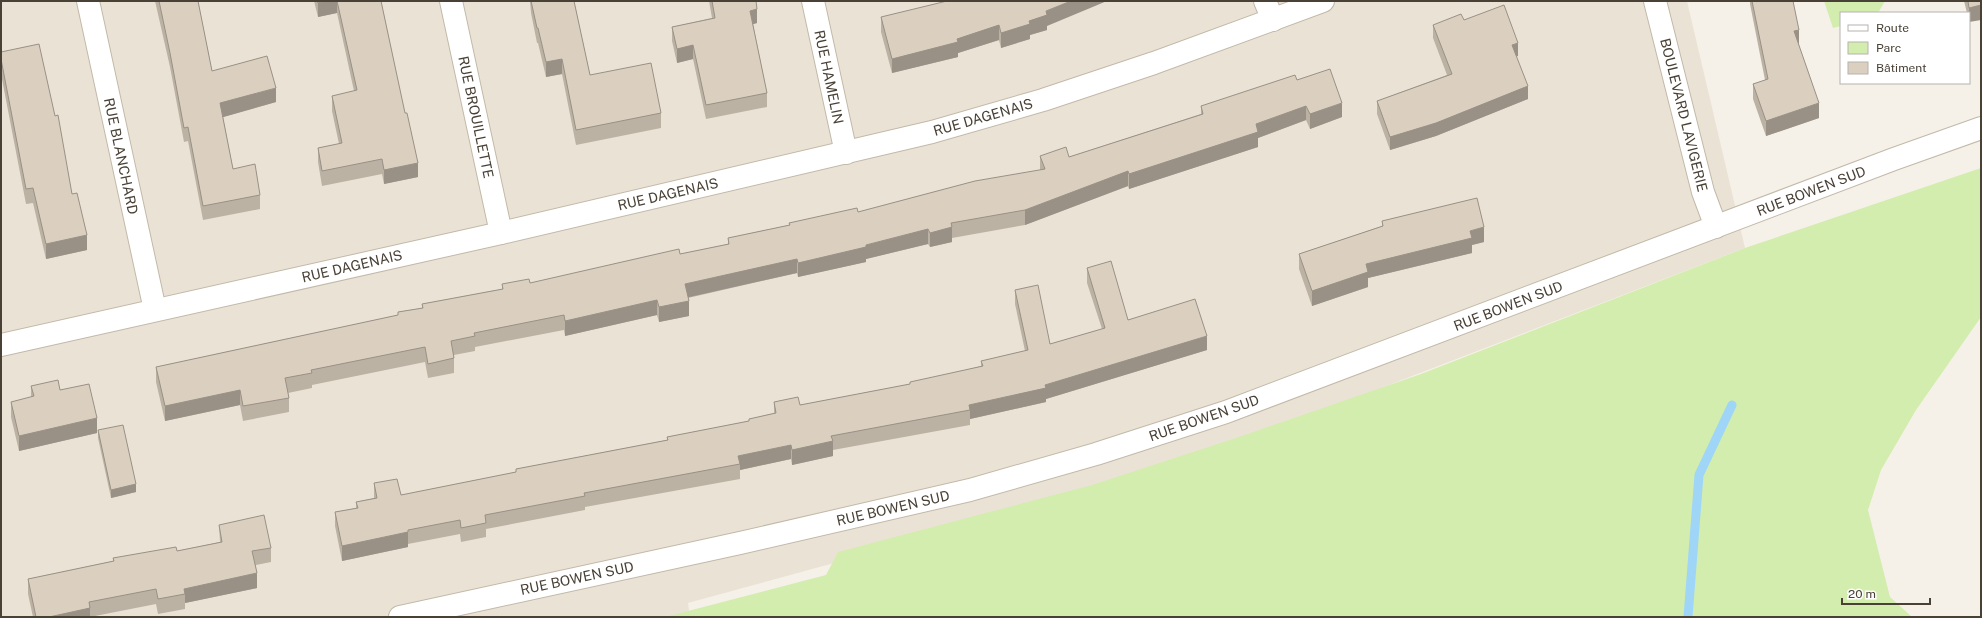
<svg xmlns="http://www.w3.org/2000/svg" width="1982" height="618" viewBox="0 0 1982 618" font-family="'Public Sans',sans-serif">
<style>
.residential{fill:#eae3d5}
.green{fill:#d2edad}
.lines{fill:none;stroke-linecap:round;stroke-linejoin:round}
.stream{stroke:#9fd5f7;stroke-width:9}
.minor-casing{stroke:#c2b9a9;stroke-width:24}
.minor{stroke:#fff;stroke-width:22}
.wall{fill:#bcb2a4}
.shaded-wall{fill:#999186}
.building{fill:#dbcfbf;stroke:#999186}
.labels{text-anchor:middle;stroke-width:3.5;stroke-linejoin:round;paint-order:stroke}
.street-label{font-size:14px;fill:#494136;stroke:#fff}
</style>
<rect width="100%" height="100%" fill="#f5f1e8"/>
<!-- residential -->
<polygon class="residential" points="1,1 1687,1 1745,248 1152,476 688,603 690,617 1,617"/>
<!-- green -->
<g class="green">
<polygon points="1824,1 1885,1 1878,13 1841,13 1841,26 1833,28"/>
<polygon points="1981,168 1981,317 1916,410 1881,470 1868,510 1890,597 1912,617 665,617 826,575 838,552 1092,485 1242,436 1421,374 1745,248"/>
</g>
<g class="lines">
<!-- stream -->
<polyline class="stream" points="1688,617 1699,475 1732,405"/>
<!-- minor casing -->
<g class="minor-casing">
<g id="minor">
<polyline points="88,1 155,310"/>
<polyline points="451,1 501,233"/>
<polyline points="813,1 846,153"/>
<polyline points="1265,1 1273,20"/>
<polyline points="1655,1 1703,192 1716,227"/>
<polyline points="1,345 501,233 932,132 1043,100 1154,63 1323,1"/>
<polyline points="400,617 740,543 970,490 1096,454 1226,412 1894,159 1981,128"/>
</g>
</g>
<!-- minor -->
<use href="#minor" class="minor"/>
</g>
<!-- wall -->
<g class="wall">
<polygon points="155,1 198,1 212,71 276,102 223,117 233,169 260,195 260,209 203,220 188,141 184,142 170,67"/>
<polygon points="314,1 381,1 418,177 384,184 382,174 322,186 318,162 318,148 339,144 332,111 332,96 354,91 337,13 318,17"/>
<polygon points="530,1 574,1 590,75 661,113 661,128 576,145 562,74 546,77 538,43 537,43 531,13"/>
<polygon points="709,1 756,1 757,23 753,24 767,93 767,107 706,119 693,59 677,63 672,41 672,27 712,18"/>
<polygon points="1750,1 1793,1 1799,45 1819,118 1766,136 1753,99 1753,84 1765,80 1750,4"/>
<polygon points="1964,1 1981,1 1969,22 1969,13 1967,13"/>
<polygon points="881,17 1047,26 1047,30 1030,35 1030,39 1001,48 999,40 958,53 958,57 892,73 881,32"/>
<polygon points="1433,25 1518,56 1516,56 1528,99 1436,136 1390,150 1377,114 1377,101 1447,75 1433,38"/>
<polygon points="1,52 72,194 87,250 46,259 33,203 26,204 1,74"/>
<polygon points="1297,80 1342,117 1310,129 1306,120 1258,138 1258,147 1129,189 1128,186 1025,225 952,238 952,242 930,247 928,244 866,259 866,262 798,277 797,273 688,298 689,316 659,322 657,315 565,336 564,330 475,347 475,351 454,355 454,373 428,378 425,362 312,385 312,388 288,393 289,398 289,412 243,421 240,405 165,421 156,382 156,367 398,315 398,312 422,308 422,304 502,289 502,284 530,283 680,254 728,244 728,238 789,225 789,223 858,212 1040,170 1040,156 1069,157 1201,114 1201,106"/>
<polygon points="1382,221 1484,242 1472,245 1472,253 1368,278 1368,287 1312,306 1299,269 1299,254 1382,226"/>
<polygon points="1087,268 1128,320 1207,350 1046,399 1046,402 970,419 970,425 833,450 833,456 792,465 791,459 740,470 740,479 585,507 585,510 486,529 486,537 461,542 460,534 408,544 408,547 342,561 335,526 335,512 356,508 356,502 374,498 374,483 401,495 516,472 516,469 667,440 667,437 749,421 749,419 774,413 774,402 800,405 910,384 981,366 981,361 1025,351 1015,304 1015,290 1050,344 1102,329 1087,283"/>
<polygon points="31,386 60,390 97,433 19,451 11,417 11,402 31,397"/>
<polygon points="98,430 136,492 111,498 98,438"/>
<polygon points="219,525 271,548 271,562 256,565 257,588 185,603 185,609 158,614 156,604 90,617 33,617 28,594 28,579 113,561 113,558 177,551 220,542"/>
</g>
<!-- shaded-wall -->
<g class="shaded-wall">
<polygon points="325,1 337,1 337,13 318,17 318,3"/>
<polygon points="1071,1 1107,1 1047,26 1047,30 1030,35 1030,39 1001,48 1001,33 1029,21 1046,11"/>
<polygon points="1981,5 1981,20 1969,22 1969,8"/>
<polygon points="757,9 757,23 750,25 750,11"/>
<polygon points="999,25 999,40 958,53 958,57 892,73 892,59"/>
<polygon points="1799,30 1799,45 1794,46 1794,31"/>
<polygon points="1518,43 1518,56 1512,58 1512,45"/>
<polygon points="693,45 693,59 677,63 677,49"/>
<polygon points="562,59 562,74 546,77 546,62"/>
<polygon points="1528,86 1528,99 1436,136 1390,150 1390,137"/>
<polygon points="276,88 276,102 220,118 220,103"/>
<polygon points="1342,103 1342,117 1310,129 1310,114"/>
<polygon points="1819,103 1819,118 1766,136 1766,121"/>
<polygon points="1306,106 1306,120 1258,138 1258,147 1129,189 1129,174 1256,124"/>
<polygon points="418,163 418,177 384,184 384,170"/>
<polygon points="1128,171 1128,186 1025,225 1025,210"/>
<polygon points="952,227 952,242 930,247 930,233"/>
<polygon points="1484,227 1484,242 1472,245 1472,253 1368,278 1368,287 1312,306 1312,291 1366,264 1470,231"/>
<polygon points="928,229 928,244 866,259 866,262 798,277 798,263"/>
<polygon points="87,235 87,250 46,259 46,244"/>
<polygon points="797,259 797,273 685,298 685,284"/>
<polygon points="657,300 657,315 565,336 565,321"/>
<polygon points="689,301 689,316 659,322 659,307"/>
<polygon points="1207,336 1207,350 1046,399 1046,402 970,419 970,410 969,405 1045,385"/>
<polygon points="240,390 240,405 165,421 165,406"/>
<polygon points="97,418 97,433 19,451 19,436"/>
<polygon points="833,441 833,456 792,465 792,450"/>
<polygon points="791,445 791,459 740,470 740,464 738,456"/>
<polygon points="136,484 136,492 111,498 111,490"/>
<polygon points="408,532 408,547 342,561 342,546"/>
<polygon points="257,573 257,588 185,603 185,594 184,589"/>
<polygon points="90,608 90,617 49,617"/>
</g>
<!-- building -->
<g class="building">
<polygon points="159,1 198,1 212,71 267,56 276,88 220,103 233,169 255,164 260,195 203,206 188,127 184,128 170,53"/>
<polygon points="317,1 325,1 318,3"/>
<polygon points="337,1 381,1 405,113 407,113 418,163 384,170 382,159 322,171 318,148 342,143 332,96 357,90"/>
<polygon points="531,1 574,1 590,75 651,63 661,113 576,130 562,59 546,62 538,28 537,28"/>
<polygon points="712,1 756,1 757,9 750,11 767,93 706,105 693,45 677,49 672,27 715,18"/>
<polygon points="947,1 1071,1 1046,11 1047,15 1029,21 1030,24 1001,33 999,25 957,39 958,42 892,59 881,17"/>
<polygon points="1752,1 1793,1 1799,30 1794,31 1819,103 1766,121 1753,84 1768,79"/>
<polygon points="1968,1 1981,1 1981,5 1969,8"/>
<polygon points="1504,5 1518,43 1512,45 1528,86 1436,123 1390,137 1377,101 1452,74 1433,25 1461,14 1464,20"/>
<polygon points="39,44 55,116 58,115 72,194 77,193 87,235 46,244 33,188 26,189 1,59 1,52"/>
<polygon points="1330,69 1342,103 1310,114 1306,106 1256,124 1258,132 1129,174 1128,171 1025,210 951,223 952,227 930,233 928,229 866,245 866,247 798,263 797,259 685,284 689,301 659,307 657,300 565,321 564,315 474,333 475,336 451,341 454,358 428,364 425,347 311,370 312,373 285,378 289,398 243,406 240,390 165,406 156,367 398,315 398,312 423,308 422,304 503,289 502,284 529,279 530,283 679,249 680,254 729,244 728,238 790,225 789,223 857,208 858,212 975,181 1045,169 1040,156 1066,147 1069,157 1203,114 1201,106 1295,75 1297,80"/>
<polygon points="1477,198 1484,227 1470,231 1472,238 1366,264 1368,272 1312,291 1299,254 1383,226 1382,221"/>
<polygon points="1111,261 1128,320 1195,299 1207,336 1045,385 1046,388 969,405 970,410 831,436 833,441 792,450 791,445 738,456 740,464 584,493 585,496 485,515 486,523 461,528 460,520 408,530 408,532 342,546 335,512 358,508 356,502 377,498 374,483 397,479 401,495 516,472 516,469 668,440 667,437 749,421 749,419 776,413 774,402 798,397 800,405 910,384 910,382 983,366 981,361 1028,350 1015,290 1038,285 1050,344 1105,328 1087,268"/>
<polygon points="58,380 60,390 89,384 97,418 19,436 11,402 34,396 31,386"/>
<polygon points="123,425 136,484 111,490 98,430"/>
<polygon points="264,515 271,548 252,551 257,573 184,589 185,594 158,599 156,589 89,602 90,608 49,617 36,617 28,579 114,561 113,558 176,547 177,551 222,542 219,525"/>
</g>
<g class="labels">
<!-- street labels -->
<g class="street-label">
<text transform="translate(829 77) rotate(78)" y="5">RUE HAMELIN</text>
<text transform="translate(1684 115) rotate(76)" y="5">BOULEVARD LAVIGERIE</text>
<text transform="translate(476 117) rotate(78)" y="5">RUE BROUILLETTE</text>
<text transform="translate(983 117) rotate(-16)" y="5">RUE DAGENAIS</text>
<text transform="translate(121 156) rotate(78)" y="5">RUE BLANCHARD</text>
<text transform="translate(1811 191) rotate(-21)" y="5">RUE BOWEN SUD</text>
<text transform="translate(668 194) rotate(-13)" y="5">RUE DAGENAIS</text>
<text transform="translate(352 266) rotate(-13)" y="5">RUE DAGENAIS</text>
<text transform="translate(1508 306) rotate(-21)" y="5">RUE BOWEN SUD</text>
<text transform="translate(1204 418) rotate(-19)" y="5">RUE BOWEN SUD</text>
<text transform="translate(893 508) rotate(-13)" y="5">RUE BOWEN SUD</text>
<text transform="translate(577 578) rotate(-12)" y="5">RUE BOWEN SUD</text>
</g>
</g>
<!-- border -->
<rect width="1982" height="618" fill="none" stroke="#494136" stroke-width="4"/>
<!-- legend -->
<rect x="1840" y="12" width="130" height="72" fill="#ffffff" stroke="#b6b3af"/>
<rect x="1848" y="25" width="20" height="6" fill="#ffffff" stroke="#b6b3af"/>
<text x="1876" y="32" font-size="12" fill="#494136">Route</text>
<rect x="1848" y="42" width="20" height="12" fill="#d2edad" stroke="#b6b3af"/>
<text x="1876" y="52" font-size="12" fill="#494136">Parc</text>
<rect x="1848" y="62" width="20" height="12" fill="#dbcfbf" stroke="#b6b3af"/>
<text x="1876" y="72" font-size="12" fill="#494136">Bâtiment</text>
<!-- scale -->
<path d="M1842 598v6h88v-6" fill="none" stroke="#494136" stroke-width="2"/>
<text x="1848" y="598" font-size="12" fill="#494136" stroke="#ffffff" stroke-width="3" paint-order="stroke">20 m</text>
</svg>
